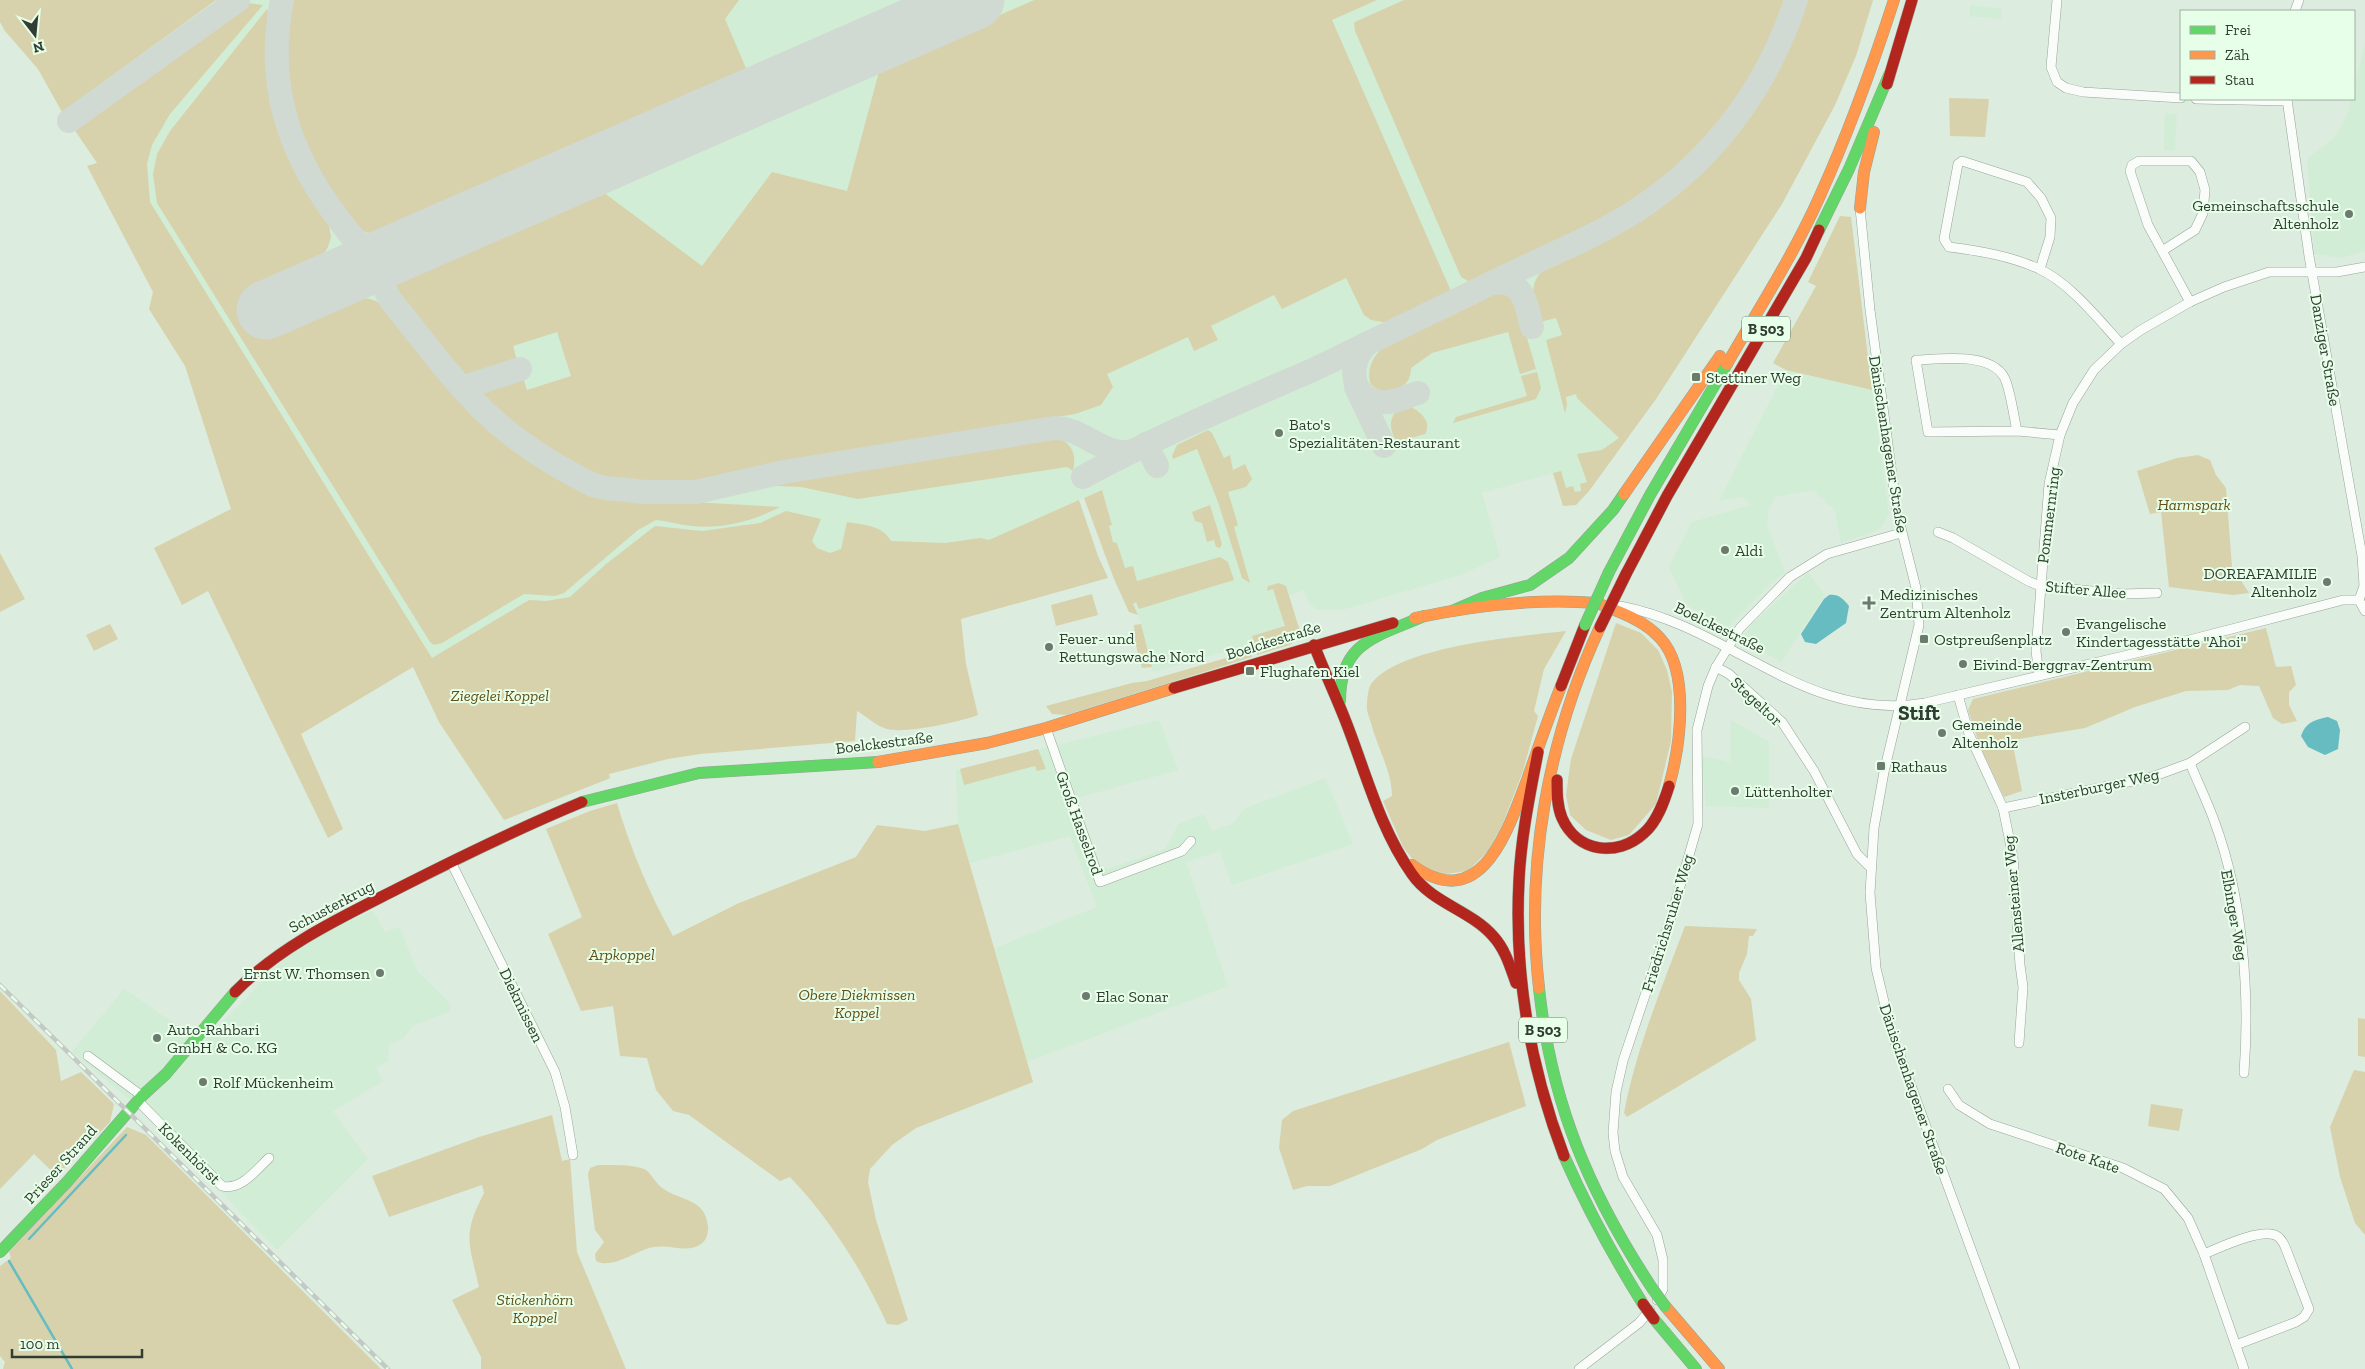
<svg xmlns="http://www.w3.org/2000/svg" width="2365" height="1369" viewBox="0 0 2365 1369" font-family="'Zilla Slab',serif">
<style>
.built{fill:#d2edd5}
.green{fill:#d7d2ac}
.water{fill:#66bcc1}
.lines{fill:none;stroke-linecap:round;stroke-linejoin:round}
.stream{stroke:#66bcc1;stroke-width:2.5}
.taxiway{stroke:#d0dad2;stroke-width:24}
.runway{stroke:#d0dad2;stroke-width:59}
.street-casing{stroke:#97a499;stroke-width:10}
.fast-casing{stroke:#97a499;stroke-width:12}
.slow-casing{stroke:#97a499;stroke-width:12}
.jam-casing{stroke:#97a499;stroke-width:12}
.street{stroke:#fafcfa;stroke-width:9}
.fast{stroke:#63d668;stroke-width:11}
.slow{stroke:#ff974d;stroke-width:11}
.jam{stroke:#b3261e;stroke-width:11}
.rail-casing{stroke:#c5c9c5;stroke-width:4.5}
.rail{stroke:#e7ffe9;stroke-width:2.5;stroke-dasharray:8;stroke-linecap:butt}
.fast-bridge-casing{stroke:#97a499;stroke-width:12;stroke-linecap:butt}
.jam-bridge-casing{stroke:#97a499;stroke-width:12;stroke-linecap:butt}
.fast-bridge{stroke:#63d668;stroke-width:11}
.jam-bridge{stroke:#b3261e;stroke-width:11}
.poi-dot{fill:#6d7a6e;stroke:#e7ffe9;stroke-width:2}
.labels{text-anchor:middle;stroke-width:4;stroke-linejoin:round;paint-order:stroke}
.shield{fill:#e7ffe9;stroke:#687769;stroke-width:1}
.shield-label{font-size:15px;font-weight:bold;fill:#313d32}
.poi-label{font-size:16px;fill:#313d32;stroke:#e7ffe9;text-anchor:start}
.street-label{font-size:16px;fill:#313d32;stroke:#e7ffe9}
.park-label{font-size:16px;font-style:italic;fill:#645016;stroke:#e7ffe9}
.district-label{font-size:21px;font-weight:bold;fill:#313d32;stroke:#e7ffe9}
</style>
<rect width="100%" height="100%" fill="#dcecde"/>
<!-- built -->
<g class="built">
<polygon points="216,0 1873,0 1856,56 1835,105 1782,204 1656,399 1589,491 1576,505 1563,506 1553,473 1482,493 1500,557 1460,575 1342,610 1316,609 1309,603 1304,590 1278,600 1285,626 1277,637 1153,672 1140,620 1121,574 1109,526 1112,525 1102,490 942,561 432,658 314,467 62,112"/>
<polygon points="1970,5 2002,9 2001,19 1969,16"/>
<polygon points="2365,44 2365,251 2341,258 2314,254 2307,159 2335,137 2347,116 2351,99 2354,99 2354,88"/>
<polygon points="2165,113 2177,115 2175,150 2164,150"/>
<polygon points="1786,370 1872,390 1889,514 1881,527 1873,532 1841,543 1835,510 1813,490 1775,497 1769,508 1767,524 1785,573 1774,581 1727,628 1687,605 1669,567 1692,522 1751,505 1741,497 1719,501"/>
<polygon points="1808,573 1825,595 1781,662 1742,639 1751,625"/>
<polygon points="1159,720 1178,770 1077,798 1101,867 1109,869 1165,849 1179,824 1204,814 1212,831 1232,824 1246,808 1325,778 1353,844 1232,885 1220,851 1186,862 1228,986 1027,1062 995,948 1097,907 1070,836 970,863 958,824 956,770"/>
<polygon points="1731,720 1769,742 1769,808 1706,806 1701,756 1730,762"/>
<polygon points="373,911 385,932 399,927 418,972 449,1002 451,1011 412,1026 404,1038 389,1045 388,1061 376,1068 383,1081 333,1111 368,1159 277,1250 143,1111 72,1052 124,989 202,1042 285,959 316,937"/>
</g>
<!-- green -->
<g class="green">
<polygon points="0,0 216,0 62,112 38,69 5,31 0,22"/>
<path d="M291 0H739L725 19 748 73 379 235C357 234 348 219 336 202 293 144 275 72 291 0Z"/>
<polygon points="1034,0 1377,0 1332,20 1451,291 1387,323 1371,320 1364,315 1346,278 1282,309 1274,295 1211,326 1218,340 1194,351 1188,337 1107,374 1113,387 1101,405 1075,414 758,466 694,484 669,485 616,482 595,477 520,432 480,396 482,389 522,374 527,390 571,376 557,332 513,346 518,364 485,376 465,378 398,297 396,284 397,278 599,189 702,266 772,172 847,191 880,68"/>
<path d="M1404 0H1786C1762 81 1702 159 1629 202 1578 233 1523 256 1470 282L1461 277 1355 31 1354 23 1357 21Z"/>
<path d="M1807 0H1873L1856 56 1835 105 1782 204 1656 399 1589 491 1576 505 1563 506 1553 473 1561 471 1566 488 1573 486 1575 492 1581 491 1580 484 1587 482 1577 454 1602 450 1619 438 1577 398 1576 394 1566 397 1567 405 1565 413 1546 340 1562 335 1556 318 1540 322C1534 302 1527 286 1543 270 1575 253 1610 238 1641 220 1718 174 1783 86 1807 0Z"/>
<path d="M249 3 263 5 170 114 152 145 147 164 150 202 432 658 529 600 546 601 570 597 606 564 655 526 702 531 760 523 786 511 821 519 812 541 817 548 830 553 841 549 847 522C864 525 882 525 891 541L945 543 980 538 989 540 1079 500 1098 556 1108 578 961 619 966 664 978 715C961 722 903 734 887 729 876 726 866 716 857 711L855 741 700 754 668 759 609 774 610 778 608 779 504 820 439 722 413 667 301 734 343 829 328 838 208 591 182 605 154 548 231 509 185 366 149 309 153 292 87 166 97 163 74 129Z"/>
<path d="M267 9 271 19V79L281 128 301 176 328 220 331 237 328 247 320 260 253 290 272 333C295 324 340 296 363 298 373 298 380 303 387 309L458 395 493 430 579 487 604 496 620 498 780 507C753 521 722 529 691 526 679 525 668 521 656 520L638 530 564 593 555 596 524 594 442 643 434 645 430 642 157 203 153 174 157 154 170 131Z"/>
<polygon points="1949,98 1989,99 1985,137 1950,136"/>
<polygon points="1840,216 1851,217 1872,390 1786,370 1773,363 1816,286 1808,282"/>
<path d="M1496 293 1508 295 1517 303 1536 369 1520 374 1508 332 1432 353 1411 368C1411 385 1399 390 1384 393L1371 385C1365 369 1374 354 1386 345Z"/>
<polygon points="1537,372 1541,388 1536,399 1453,423 1456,417 1527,396 1521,376"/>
<path d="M1411 407C1421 412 1432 422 1425 434L1401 441 1395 439C1390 429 1389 422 1395 412Z"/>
<polygon points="1208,430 1212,433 1224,458 1230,455 1233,470 1245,464 1252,479 1246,487 1228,492 1238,525 1234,527 1250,583 1242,578 1218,502 1197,449 1173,459 1172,456 1177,445"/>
<path d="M1055 438C1072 441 1077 455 1073 471L1067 467 858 499 801 487 778 486V483Z"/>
<polygon points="2198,455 2210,460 2216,475 2226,488 2232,567 2249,593 2233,595 2169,587 2161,512 2150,514 2137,471 2177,458"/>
<polygon points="1102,490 1112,525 1109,526 1113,542 1117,543 1125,568 1133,566 1137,581 1220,557 1228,562 1234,580 1139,609 1136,602 1133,604 1138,615 1129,612 1114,579 1084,498"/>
<polygon points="1210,505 1222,544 1220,548 1216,547 1214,540 1207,542 1202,523 1195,521 1192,512"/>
<polygon points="0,553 25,599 0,612"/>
<polygon points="1279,583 1286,586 1300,631 1254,643 1252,636 1285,626 1273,589 1267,591 1268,586"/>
<polygon points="1092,594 1098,615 1056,626 1051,605"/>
<polygon points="1616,623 1641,633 1658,650 1667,670 1672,692 1671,741 1656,804 1629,835 1611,840 1586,830 1570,815 1566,795 1571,759"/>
<polygon points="110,624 118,639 94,651 86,635"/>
<polygon points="1141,624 1152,667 1142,668 1135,642 1134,625"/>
<polygon points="2266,628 2276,667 2291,666 2296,685 2289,692 2289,705 2297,721 2282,724 2273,718 2259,686 2240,685 2228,690 2186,691 2135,707 2085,728 2012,740 2022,791 2004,797 1980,746 1968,710 1973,699"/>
<path d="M1566 631 1544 669 1534 711 1538 716 1523 771 1495 844 1468 871 1438 875 1414 861 1403 847 1383 801 1392 796C1392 771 1377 747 1371 723 1369 717 1366 710 1367 704 1367 700 1368 690 1370 686 1394 646 1522 636 1566 631Z"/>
<polygon points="1298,638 1290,645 1257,655 1256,649"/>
<polygon points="1250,651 1252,657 1066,715 1052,714 1046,706 1132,683 1147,681"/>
<polygon points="1038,749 1046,769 1037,771 1035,766 964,785 960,769"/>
<path d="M617 803C630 848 650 895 673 936L739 903 856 857 877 825 925 831 958 824 1033 1082 916 1128 892 1145 870 1169 868 1182 876 1220 908 1320 898 1325 887 1324C863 1271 830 1219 790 1177L780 1181 689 1115 673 1111 656 1090 647 1058 620 1056 613 1006 581 1011 548 934 582 917 546 829 590 811Z"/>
<path d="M1685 926 1757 929 1753 936H1749L1747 954 1739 973V980L1751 999 1756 1040 1627 1117 1624 1113C1636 1049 1662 987 1685 926Z"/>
<polygon points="0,991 56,1050 61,1081 81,1072 114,1104 110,1122 57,1176 34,1154 0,1189"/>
<polygon points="2358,1018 2365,1019 2365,1057 2358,1056"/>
<polygon points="1509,1042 1526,1106 1437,1140 1422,1149 1330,1186 1307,1186 1293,1190 1279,1148 1282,1120 1293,1111"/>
<polygon points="2354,1070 2365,1072 2365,1235 2355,1223 2340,1177 2330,1127"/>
<polygon points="2151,1104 2183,1109 2179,1131 2148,1126"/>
<path d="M552 1115 562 1161 570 1159 577 1252 626 1369H481V1357L452 1300 479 1287C469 1243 462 1235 484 1193L482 1185 389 1217 372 1176 479 1137Z"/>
<polygon points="127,1127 146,1135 381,1369 3,1369 5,1362 0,1356 0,1266 11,1258 9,1252"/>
<path d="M598 1165C610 1165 633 1164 644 1169 651 1172 655 1183 662 1188 680 1201 706 1198 708 1227 708 1233 707 1240 701 1244 685 1255 667 1241 646 1249 632 1254 610 1269 596 1261L595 1254 604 1242 595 1230 588 1174 590 1168Z"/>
</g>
<!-- water -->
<g class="water">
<path d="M1829 595C1839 594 1843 599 1849 606L1846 623 1816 644 1805 642 1801 634 1824 599Z"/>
<path d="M2328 717 2337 721 2340 730 2338 749 2325 755 2308 747 2301 736C2306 722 2314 720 2328 717Z"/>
</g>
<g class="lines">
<!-- stream -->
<g class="stream">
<polyline points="29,1239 126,1135"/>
<polyline points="9,1261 72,1369"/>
</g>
<!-- taxiway -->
<g class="taxiway">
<path d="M282 0C266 82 287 151 337 217 356 242 366 261 401 251"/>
<polyline points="69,121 238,0"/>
<path d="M401 251C380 267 376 279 392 302 425 342 457 388 497 423 525 447 560 469 593 485L606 488 645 492H696L784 472 1054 428C1082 427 1103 456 1130 452"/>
<path d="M1492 283C1525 279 1525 302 1532 327"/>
<path d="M1368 343C1347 362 1349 398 1381 402 1393 404 1407 396 1418 393"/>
<polyline points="1356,387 1384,446"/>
<polyline points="465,390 471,385 520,369"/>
<polyline points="1146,444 1157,466"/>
<path d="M1083 477C1158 436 1237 403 1315 369 1379 338 1442 307 1506 276 1549 255 1597 236 1637 210 1714 160 1768 86 1796 0"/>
</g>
<!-- runway -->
<polyline class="runway" points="266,310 975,0"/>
<!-- street casing -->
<g class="street-casing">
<g id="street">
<polyline points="2057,0 2051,67 2057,82 2066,88 2083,92 2181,98"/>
<polyline points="2295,11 2299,0"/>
<polyline points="2196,99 2287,101"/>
<polyline points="2287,99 2309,256 2362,556 2364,586 2359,600"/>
<polyline points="1860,208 1870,310 1897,512 1916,588 1919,625 1884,772 1874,828 1870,893 1876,968 1891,1031 2015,1369"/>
<polyline points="2162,251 2195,230 2203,213 2205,190 2200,172 2191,161 2139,161 2132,165 2130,171 2148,225 2190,302"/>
<path d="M2040 269 2050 237 2051 218 2041 198 2027 182 1962 161 1958 164 1944 239 1949 247C1980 251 2011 256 2039 269 2069 282 2099 320 2121 344"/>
<path d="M2017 431C2014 418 2010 387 2004 377 1990 352 1941 359 1916 360L1928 432 2017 431 2060 435"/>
<polyline points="1938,532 1953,538 2028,581 2040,586 2122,594 2157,593"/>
<polyline points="2359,600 2365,611"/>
<path d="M1620 606C1732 627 1805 723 1925 703L2170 645 2343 600H2359"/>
<polyline points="1716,667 1729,674 1782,722 1814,771 1857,854 1870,867"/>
<polyline points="2039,674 2036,651 2049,484 2060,435 2073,403 2094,370 2121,344 2141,330 2190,302 2224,287 2269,272 2337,272 2365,267"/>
<polyline points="1958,695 1969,734 2003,808 2013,857 2020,965 2023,987 2019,1043"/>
<polyline points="1046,728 1100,882 1182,851 1191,841"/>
<path d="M2190 763C2198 783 2208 803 2215 823 2243 899 2250 993 2244 1073"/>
<polyline points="2003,808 2152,777 2190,763 2245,727"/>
<polyline points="451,862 555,1072 565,1107 573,1155"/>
<polyline points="88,1056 142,1096"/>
<polyline points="1948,1089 1959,1105 1990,1124 2123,1168 2164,1189 2188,1218 2204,1254 2244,1369"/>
<path d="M138 1101 222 1186C241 1191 256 1170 269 1158"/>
<path d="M2204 1254C2219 1248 2262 1227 2277 1236 2282 1239 2284 1244 2286 1249L2309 1309 2304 1317 2296 1322 2236 1345"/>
<polyline points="1657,1300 1663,1289 1663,1260 1657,1235 1623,1177 1615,1151 1613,1133 1616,1092 1623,1061 1670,921 1698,824 1697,730 1708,686 1716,667 1740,628 1790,577 1827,554 1901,533"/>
<polyline points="1579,1369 1639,1323 1650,1310"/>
</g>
</g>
<!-- fast casing -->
<g class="fast-casing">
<g id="fast">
<polyline points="1819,230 1849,169 1889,75"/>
<polyline points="1609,572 1650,495 1727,364"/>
<polyline points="1452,611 1482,598 1530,585 1569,558 1613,510 1624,494"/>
<path d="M1340 701C1340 641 1377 637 1424 616"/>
<polyline points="582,802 699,773 878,762"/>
<path d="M1539 988C1551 1103 1589 1192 1652 1288"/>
<path d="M1564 1156C1587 1208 1613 1256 1643 1304"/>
<polyline points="0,1252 67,1182 142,1096 166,1074 235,992"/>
<polyline points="1654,1319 1696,1369"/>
</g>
</g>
<!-- slow casing -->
<g class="slow-casing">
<g id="slow">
<polyline points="1860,208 1864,172 1874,132"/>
<path d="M1727 364C1758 310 1793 256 1819 198 1848 134 1872 68 1894 0"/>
<polyline points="1624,494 1720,356"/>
<path d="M1597 603C1619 612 1644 620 1660 638 1691 671 1680 747 1669 786"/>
<path d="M1415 618C1476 605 1535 598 1597 603"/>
<polyline points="878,762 987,743 1046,728 1174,688"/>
<path d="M1412 865C1482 916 1508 829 1527 780 1538 748 1549 717 1561 686"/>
<path d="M1539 988C1525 865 1548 739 1600 627"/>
<polyline points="1665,1306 1719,1369"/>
</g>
</g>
<!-- jam casing -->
<g class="jam-casing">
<g id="jam">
<polyline points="1887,84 1912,0"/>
<polyline points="1626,574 1667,496 1806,258 1819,230"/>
<path d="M1314 645C1324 671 1336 696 1346 722 1366 773 1380 829 1412 874 1432 903 1470 910 1493 936 1505 949 1510 966 1516 983"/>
<polyline points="1561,686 1585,625"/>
<polyline points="1174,688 1393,623"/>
<path d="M1538 752C1530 794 1521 837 1519 880 1514 975 1530 1067 1564 1156"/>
<path d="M1557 780C1557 793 1557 806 1562 818 1577 852 1617 858 1644 833 1657 822 1664 802 1669 786"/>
<path d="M235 992C280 946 340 918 397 889 458 858 519 828 582 802"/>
</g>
</g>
<!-- street -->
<use href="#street" class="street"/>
<!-- fast -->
<use href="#fast" class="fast"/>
<!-- slow -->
<use href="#slow" class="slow"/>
<!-- jam -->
<use href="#jam" class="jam"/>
<!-- rail casing -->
<g class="rail-casing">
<polyline id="rail" points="0,985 388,1369"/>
</g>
<!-- rail -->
<use href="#rail" class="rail"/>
<!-- fast-bridge casing -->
<g class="fast-bridge-casing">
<g id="fast-bridge">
<polyline points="1585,625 1609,572"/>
<polyline points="1652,1288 1665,1306"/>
</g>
</g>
<!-- jam-bridge casing -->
<g class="jam-bridge-casing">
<g id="jam-bridge">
<polyline points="1600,627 1626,574"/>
<polyline points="1643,1304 1654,1319"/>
</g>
</g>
<!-- fast-bridge -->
<use href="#fast-bridge" class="fast-bridge"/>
<!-- jam-bridge -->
<use href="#jam-bridge" class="jam-bridge"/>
</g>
<!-- markers -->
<g class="poi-dot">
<circle cx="2349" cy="214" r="5"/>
<rect x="1691" y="372" width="10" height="10" rx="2.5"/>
<circle cx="1279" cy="433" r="5"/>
<circle cx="1725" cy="550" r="5"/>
<circle cx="2327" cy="582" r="5"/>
<path d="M1866.5 595.5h5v5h5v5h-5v5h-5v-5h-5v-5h5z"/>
<circle cx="2066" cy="632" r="5"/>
<rect x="1919" y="634" width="10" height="10" rx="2.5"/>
<circle cx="1049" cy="647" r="5"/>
<circle cx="1963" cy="664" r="5"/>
<rect x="1245" y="666" width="10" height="10" rx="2.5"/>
<circle cx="1942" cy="733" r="5"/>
<rect x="1876" y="761" width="10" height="10" rx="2.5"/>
<circle cx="1735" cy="791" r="5"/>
<circle cx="380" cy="973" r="5"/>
<circle cx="1086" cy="996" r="5"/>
<circle cx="157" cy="1038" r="5"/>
<circle cx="203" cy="1082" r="5"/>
</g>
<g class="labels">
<!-- shield labels -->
<g class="shield">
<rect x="1742" y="316.5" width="48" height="25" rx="4"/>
<rect x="1519" y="1017.5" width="48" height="25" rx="4"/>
</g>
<g class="shield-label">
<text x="1766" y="334">B 503</text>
<text x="1543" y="1035">B 503</text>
</g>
<!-- poi labels -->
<g class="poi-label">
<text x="2339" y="211" text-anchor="end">Gemeinschaftsschule<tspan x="2339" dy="18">Altenholz</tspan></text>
<text x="1706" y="383">Stettiner Weg</text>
<text x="1289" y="430">Bato's<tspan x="1289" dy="18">Spezialitäten-Restaurant</tspan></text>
<text x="1735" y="556">Aldi</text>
<text x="2317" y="579" text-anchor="end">DOREAFAMILIE<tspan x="2317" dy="18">Altenholz</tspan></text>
<text x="1880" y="600">Medizinisches<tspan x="1880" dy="18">Zentrum Altenholz</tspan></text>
<text x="2076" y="629">Evangelische<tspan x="2076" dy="18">Kindertagesstätte "Ahoi"</tspan></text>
<text x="1059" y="644">Feuer- und<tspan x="1059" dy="18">Rettungswache Nord</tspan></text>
<text x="1934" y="645">Ostpreußenplatz</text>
<text x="1973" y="670">Eivind-Berggrav-Zentrum</text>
<text x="1260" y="677">Flughafen Kiel</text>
<text x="1952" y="730">Gemeinde<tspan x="1952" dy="18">Altenholz</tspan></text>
<text x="1891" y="772">Rathaus</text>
<text x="1745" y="797">Lüttenholter</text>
<text x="370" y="979" text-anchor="end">Ernst W. Thomsen</text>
<text x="1096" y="1002">Elac Sonar</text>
<text x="167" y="1035">Auto-Rahbari<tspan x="167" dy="18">GmbH &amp; Co. KG</tspan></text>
<text x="213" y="1088">Rolf Mückenheim</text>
</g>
<!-- street labels -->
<g class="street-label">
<text transform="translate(2326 350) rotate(80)" y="6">Danziger Straße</text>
<text transform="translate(1889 444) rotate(81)" y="6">Dänischenhagener Straße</text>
<text transform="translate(2048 515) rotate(-83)" y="6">Pommernring</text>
<text transform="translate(2086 589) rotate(5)" y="6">Stifter Allee</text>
<text transform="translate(1720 627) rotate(26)" y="6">Boelckestraße</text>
<text transform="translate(1273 640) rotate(-17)" y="6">Boelckestraße</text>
<text transform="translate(1757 701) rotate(43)" y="6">Stegeltor</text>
<text transform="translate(884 742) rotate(-7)" y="6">Boelckestraße</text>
<text transform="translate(2099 786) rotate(-12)" y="6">Insterburger Weg</text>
<text transform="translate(1080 823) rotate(70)" y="6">Groß Hasselrod</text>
<text transform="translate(2013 894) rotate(-95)" y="6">Allensteiner Weg</text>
<text transform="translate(331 906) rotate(-28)" y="6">Schusterkrug</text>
<text transform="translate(2235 915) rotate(80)" y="6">Elbinger Weg</text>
<text transform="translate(1667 923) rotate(-73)" y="6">Friedrichsruher Weg</text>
<text transform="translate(522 1005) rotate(64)" y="6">Diekmissen</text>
<text transform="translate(1914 1089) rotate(71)" y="6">Dänischenhagener Straße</text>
<text transform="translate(190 1153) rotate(45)" y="6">Kokenhörst</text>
<text transform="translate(2088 1157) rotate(19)" y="6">Rote Kate</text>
<text transform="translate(60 1164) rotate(-48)" y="6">Prieser Strand</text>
</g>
<!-- park labels -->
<g class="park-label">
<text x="2194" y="510">Harmspark</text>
<text x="500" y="701">Ziegelei Koppel</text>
<text x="622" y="960">Arpkoppel</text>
<text x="857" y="1000">Obere Diekmissen<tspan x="857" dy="18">Koppel</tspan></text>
<text x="535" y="1305">Stickenhörn<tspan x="535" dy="18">Koppel</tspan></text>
</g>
<!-- district labels -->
<g class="district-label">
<text x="1919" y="720">Stift</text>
</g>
</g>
<!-- legend -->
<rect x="2180" y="10" width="175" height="90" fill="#e7ffe9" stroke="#9eb1a0"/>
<rect x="2190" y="26" width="25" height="8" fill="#63d668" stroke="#9eb1a0"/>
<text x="2225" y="35" font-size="15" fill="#313d32">Frei</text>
<rect x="2190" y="51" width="25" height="8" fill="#ff974d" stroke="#9eb1a0"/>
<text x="2225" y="60" font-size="15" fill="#313d32">Zäh</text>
<rect x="2190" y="76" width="25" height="8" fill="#b3261e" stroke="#9eb1a0"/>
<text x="2225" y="85" font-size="15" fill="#313d32">Stau</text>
<!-- north arrow -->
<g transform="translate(35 35) rotate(164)" stroke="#e7ffe9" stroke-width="4" paint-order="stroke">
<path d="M0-4L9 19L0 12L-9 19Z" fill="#313d32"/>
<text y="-8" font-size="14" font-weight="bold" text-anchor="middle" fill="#313d32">N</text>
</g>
<!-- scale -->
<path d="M12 1349v8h130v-8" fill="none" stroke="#313d32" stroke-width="2.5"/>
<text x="20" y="1349" font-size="15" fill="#313d32" stroke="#e7ffe9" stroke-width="4" paint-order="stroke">100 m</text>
</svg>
